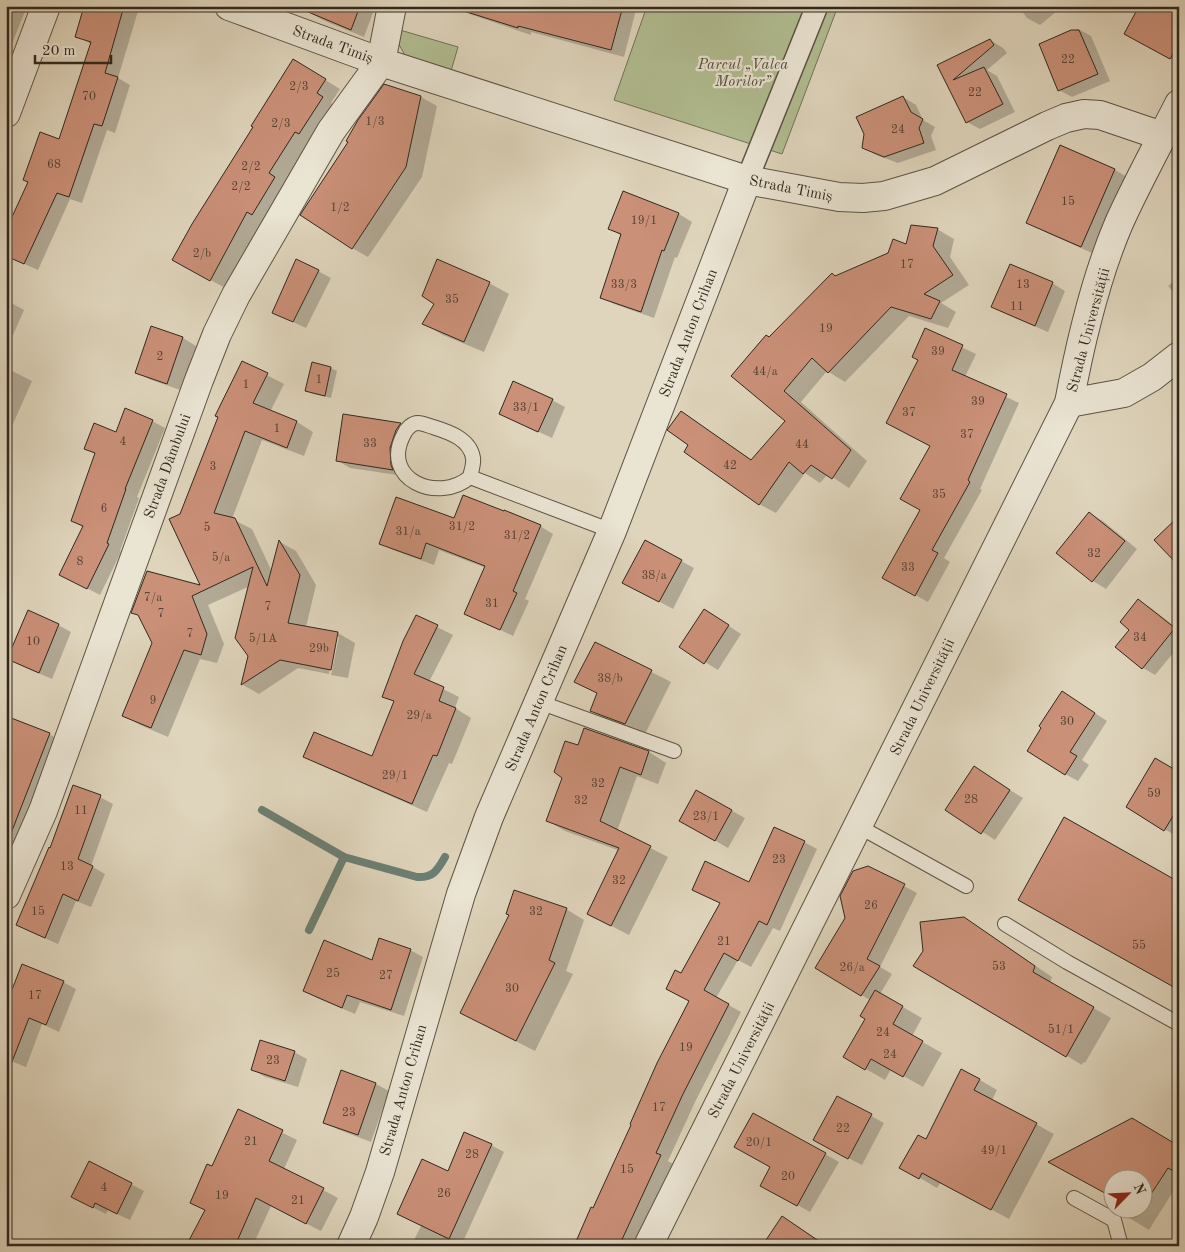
<svg xmlns="http://www.w3.org/2000/svg" width="1185" height="1252" viewBox="0 0 1185 1252" font-family="'Old Standard TT',serif">
<style>
.green{fill:#b1bd91;stroke:#717257}
.shadow{fill:#0003}
.lines{fill:none;stroke-linecap:round;stroke-linejoin:round}
.stream{stroke:#6c7f73;stroke-width:8}
.building{fill:#ca9078;stroke:#31281d}
.service-casing{stroke:#5c5345;stroke-width:16}
.pedestrian-casing{stroke:#5c5345;stroke-width:24}
.minor-casing{stroke:#5c5345;stroke-width:30}
.service{stroke:#eae4d3;stroke-width:14}
.pedestrian{stroke:#eae4d3;stroke-width:21}
.minor{stroke:#eae4d3;stroke-width:28}
.labels{text-anchor:middle;stroke-width:4.5;stroke-linejoin:round;paint-order:stroke}
.number-label{font-size:12px;fill:#574234}
.street-label{font-size:15px;fill:#31281d;stroke:#eae4d3}
.park-label{font-size:15px;font-style:italic;fill:#514d3a;stroke:#eae4d3}
</style>
<rect width="100%" height="100%" fill="#dfd5bc"/>
<filter id="stains"><feTurbulence type="fractalNoise" baseFrequency=".004" numOctaves="4"/><feColorMatrix values="0 0 0 0 .2 0 0 0 0 .09 0 0 0 0 .02 0 0 0 .5 -.17"/></filter>
<radialGradient id="worn" r=".72"><stop offset=".6" stop-color="#630" stop-opacity="0"/><stop offset="1" stop-color="#630" stop-opacity=".3"/></radialGradient>
<!-- green -->
<g class="green">
<polygon points="647,6 838,6 782,154 614,100"/>
<polygon points="400,30 458,47 451,71 405,55 398,43"/>
</g>
<!-- shadow -->
<g class="shadow">
<polygon points="6,6 27,6 6,59"/>
<polygon points="86,6 129,6 138,11 118,78 130,85 115,133 107,130 82,203 70,199 38,270 11,258 29,182 60,141 91,44 77,36"/>
<polygon points="315,6 369,6 374,10 364,37 325,21 312,14"/>
<polygon points="446,6 637,6 624,57 531,32 531,35"/>
<polygon points="1018,6 1063,6 1040,25 1027,18"/>
<polygon points="1179,6 1179,63 1145,44"/>
<polygon points="1078,29 1091,36 1110,81 1072,97 1059,90 1040,45"/>
<polygon points="990,40 1003,48 1007,53 987,70 997,76 1015,112 980,129 967,122 939,66"/>
<polygon points="309,70 340,89 331,103 337,107 311,140 284,183 289,187 267,223 263,220 225,288 189,268"/>
<polygon points="385,86 421,97 437,106 422,177 368,257 352,248"/>
<polygon points="903,97 916,105 923,120 935,127 931,136 936,150 898,163 876,155 863,147"/>
<polygon points="1061,147 1115,170 1134,181 1101,257 1047,233 1028,222"/>
<polygon points="624,193 679,214 692,222 677,258 675,257 654,318 614,304 601,297 622,236 610,229"/>
<polygon points="937,229 954,239 950,257 969,285 941,303 956,312 948,328 909,316 845,382 827,371 801,402 867,461 849,488 828,474 820,483 805,473 776,513 759,504 690,445 681,413 698,423 752,460 787,421 770,338 836,277 906,246"/>
<polygon points="318,271 331,278 306,328 274,313"/>
<polygon points="1179,277 1179,298 1168,286"/>
<polygon points="489,283 509,294 484,352 443,335 424,324"/>
<polygon points="1052,283 1065,291 1048,332 1006,314 993,307"/>
<polygon points="6,300 24,310 13,335 6,332"/>
<polygon points="152,328 183,338 196,346 180,390 149,379 137,372"/>
<polygon points="926,330 976,354 965,377 1019,403 980,489 982,490 944,558 950,562 928,602 897,585 921,510 932,446 920,360"/>
<polygon points="242,362 284,384 270,412 297,422 313,432 304,456 262,440 232,519 252,529 272,572 280,542 296,551 316,585 306,627 338,633 355,643 348,678 331,675 339,637 336,637 329,674 298,668 259,694 243,685 249,656 250,586 208,605 224,644 217,663 200,659 168,737 140,725 123,715 154,643 140,616 133,612 202,587 181,515"/>
<polygon points="313,364 331,368 337,371 331,398 313,394 307,391"/>
<polygon points="6,368 32,381 6,440"/>
<polygon points="552,400 565,407 552,438 500,414"/>
<polygon points="344,415 400,424 413,431 403,455 404,476 350,468 338,461"/>
<polygon points="152,421 165,428 137,497 139,498 120,551 121,552 100,595 61,575 84,528 73,521 96,454 86,448 116,433"/>
<polygon points="1090,514 1103,521 1137,549 1106,589 1093,581 1058,553"/>
<polygon points="455,519 540,526 553,534 525,599 529,601 513,636 465,613 486,568 439,550 434,565 393,550 380,543"/>
<polygon points="681,561 694,568 673,609 636,589"/>
<polygon points="1138,600 1151,608 1179,630 1179,646 1155,675 1143,668 1131,630"/>
<polygon points="705,610 741,634 718,670 705,662"/>
<polygon points="417,617 453,635 429,682 459,697 455,708 471,718 452,764 449,763 427,812 320,765 305,756 373,758 395,702 384,696"/>
<polygon points="58,625 71,632 52,679 22,666 9,659"/>
<polygon points="595,643 671,682 645,734 611,722 592,711 598,694 576,682"/>
<polygon points="1075,700 1107,721 1082,760 1089,765 1078,781 1065,774"/>
<polygon points="6,717 49,734 66,744 6,866"/>
<polygon points="585,729 649,752 666,763 658,784 637,776 617,831 668,857 629,935 588,914 620,851 565,831 548,821"/>
<polygon points="975,768 1023,798 995,840 947,809"/>
<polygon points="1179,773 1179,835 1178,837 1127,807"/>
<polygon points="697,792 745,818 728,848 681,821"/>
<polygon points="100,797 113,804 91,866 105,874 91,907 76,901 58,944 30,932 17,925"/>
<polygon points="804,842 817,849 780,931 773,928 751,967 738,960 716,998 741,1012 695,1102 668,1161 673,1164 636,1246 574,1246 594,1210 690,1001 682,975 750,884"/>
<polygon points="904,886 917,893 880,967 892,974 880,994 922,1018 912,1036 942,1053 923,1087 891,1069 885,1080 845,1057 866,1018 870,1000 816,968"/>
<polygon points="566,909 584,920 566,971 573,974 535,1051 480,1023 510,915"/>
<polygon points="963,918 981,929 1052,977 1050,983 1111,1018 1085,1063 1083,1062 1082,1065 915,965"/>
<polygon points="410,950 423,957 404,1016 360,1002 355,1014 317,998 304,991 372,961"/>
<polygon points="63,982 76,989 59,1032 42,1024 26,1067 11,1061 6,1073 6,1008"/>
<polygon points="294,1052 307,1059 298,1087 265,1077 253,1070"/>
<polygon points="342,1072 376,1084 389,1091 371,1142 337,1129 324,1122"/>
<polygon points="980,1080 997,1090 992,1100 1054,1134 1009,1219 941,1182 937,1188 901,1167"/>
<polygon points="837,1097 884,1123 862,1165 827,1147"/>
<polygon points="238,1111 297,1140 284,1169 338,1198 321,1231 271,1206 253,1245 255,1246 187,1246 206,1211 192,1202 212,1168"/>
<polygon points="754,1114 839,1162 810,1212 762,1185 772,1167"/>
<polygon points="491,1145 504,1152 461,1246 411,1246 421,1226 398,1214 449,1173"/>
<polygon points="1179,1147 1179,1182 1149,1230 1116,1210 1142,1210 1142,1180 1112,1180 1112,1193 1096,1183"/>
<polygon points="90,1163 144,1191 130,1220 108,1210 106,1214 86,1204"/>
<polygon points="783,1217 823,1243 821,1246"/>
<polygon points="1042,1241 1050,1246 1040,1246"/>
</g>
<g class="lines">
<!-- stream -->
<g class="stream">
<path d="M262 810 344 857 417 877C434 878 438 869 445 857"/>
<polyline points="309,930 344,857"/>
</g>
</g>
<!-- building -->
<g class="building">
<polygon points="84,6 124,6 105,73 118,77 102,126 94,124 69,197 57,193 24,264 6,256 6,230 28,182 23,180 40,132 59,139 91,42 75,37"/>
<polygon points="294,6 360,6 351,30"/>
<polygon points="463,6 623,6 611,50 518,26 518,28 470,13 463,10"/>
<polygon points="1139,6 1179,6 1179,43 1170,59 1124,34"/>
<polygon points="1071,30 1079,30 1098,74 1058,91 1039,44"/>
<polygon points="990,39 994,45 953,80 984,67 1003,104 966,123 937,65"/>
<polygon points="293,59 326,79 317,93 323,97 299,134 295,132 269,173 275,177 252,215 247,212 210,281 172,260 192,224 253,127 251,126"/>
<polygon points="384,84 421,96 406,167 352,249 300,215 348,142 346,141 358,120"/>
<polygon points="903,96 911,112 923,119 919,128 924,143 884,157 862,148 864,134 856,117"/>
<polygon points="1060,145 1115,169 1081,247 1026,223"/>
<polygon points="623,191 679,213 664,251 662,250 641,312 600,298 621,234 608,229"/>
<polygon points="911,225 938,228 933,246 953,275 924,294 940,301 931,319 891,307 828,373 812,358 784,391 851,450 832,479 811,465 803,474 789,462 759,505 684,452 688,445 667,430 681,411 751,460 785,421 731,376 766,335 769,337 832,273 835,276 888,253 893,239 906,244"/>
<polygon points="296,259 319,270 293,322 272,313"/>
<polygon points="437,259 490,282 464,342 422,324 434,304 422,296"/>
<polygon points="1010,264 1053,282 1035,326 991,307"/>
<polygon points="151,326 183,337 167,384 135,373"/>
<polygon points="925,328 963,345 952,370 1007,394 968,480 970,482 932,550 938,553 915,596 882,578 920,510 900,499 930,446 886,423 918,360 912,357"/>
<polygon points="242,361 268,373 253,403 297,421 287,448 245,431 214,513 235,518 267,586 279,540 300,575 288,623 338,632 331,670 280,660 241,685 248,656 235,638 253,567 192,596 207,634 201,655 184,650 151,728 122,716 152,643 138,615 131,613 147,571 200,585 169,519 180,514 218,417 215,416"/>
<polygon points="312,362 331,367 325,396 305,391"/>
<polygon points="513,381 553,399 538,432 499,414"/>
<polygon points="125,408 153,420 125,489 126,489 107,543 109,544 87,589 59,575 83,526 71,521 95,453 84,449 94,423 116,432"/>
<polygon points="343,414 401,423 396,430 390,448 391,465 393,470 336,461"/>
<polygon points="463,495 504,511 504,510 541,525 513,591 517,593 500,630 464,614 485,566 426,543 421,559 379,544 396,497 454,518"/>
<polygon points="1089,512 1125,541 1092,582 1056,553"/>
<polygon points="1179,516 1179,566 1154,540"/>
<polygon points="645,540 682,560 659,602 622,583"/>
<polygon points="1138,599 1175,628 1142,669 1115,647 1129,630 1120,622"/>
<polygon points="704,609 729,625 704,664 679,647"/>
<polygon points="28,610 59,624 39,673 7,659"/>
<polygon points="416,615 438,625 414,674 444,687 439,701 456,708 437,756 433,755 412,804 303,757 314,732 372,756 394,701 382,697 403,641"/>
<polygon points="595,642 652,670 625,724 590,711 597,693 574,682"/>
<polygon points="1062,691 1095,713 1070,752 1077,756 1065,775 1027,751 1041,728 1039,726"/>
<polygon points="6,716 50,733 8,841 6,840"/>
<polygon points="584,728 649,751 641,775 620,767 600,821 651,846 611,926 587,914 619,848 546,821 562,778 554,772 565,741 578,745"/>
<polygon points="1155,758 1179,772 1179,806 1164,831 1126,807"/>
<polygon points="974,766 1010,790 981,834 945,810"/>
<polygon points="73,785 101,795 78,859 93,866 78,901 63,894 45,938 16,925 49,847 50,848"/>
<polygon points="696,790 732,810 715,841 679,821"/>
<polygon points="1064,817 1179,882 1179,990 1018,900"/>
<polygon points="774,827 805,841 767,925 759,921 738,961 724,953 704,990 729,1004 683,1094 656,1153 661,1155 619,1246 574,1246 591,1207 593,1208 631,1125 630,1124 657,1063 689,1001 666,989 675,970 681,973 720,903 692,890 705,861 749,882"/>
<polygon points="868,866 905,884 867,959 880,966 861,996 815,968 845,918 840,896 853,871"/>
<polygon points="514,890 567,908 549,960 555,963 516,1041 460,1013 509,915 506,914"/>
<polygon points="964,917 1035,966 1033,972 1094,1007 1066,1057 913,966 923,951 920,922"/>
<polygon points="379,938 411,949 391,1010 347,995 342,1008 303,991 324,940 372,960"/>
<polygon points="22,964 64,981 46,1025 29,1018 8,1072 6,1072 6,1005"/>
<polygon points="875,990 903,1006 893,1024 923,1041 903,1077 871,1059 865,1070 843,1057 865,1019 860,1016"/>
<polygon points="260,1040 295,1051 285,1081 251,1070"/>
<polygon points="961,1069 980,1079 974,1090 1037,1123 991,1210 922,1173 919,1179 899,1168 918,1135 926,1139"/>
<polygon points="341,1070 376,1083 358,1135 323,1123"/>
<polygon points="837,1096 872,1114 848,1159 813,1140"/>
<polygon points="238,1109 283,1130 269,1161 324,1188 306,1224 256,1198 235,1246 186,1246 205,1210 190,1203 207,1164 212,1166"/>
<polygon points="753,1113 826,1153 797,1206 760,1186 770,1167 734,1147"/>
<polygon points="1132,1118 1179,1146 1179,1174 1168,1168 1142,1208 1142,1180 1112,1180 1112,1197 1048,1162"/>
<polygon points="464,1132 492,1144 449,1239 397,1214 422,1159 448,1171"/>
<polygon points="89,1161 132,1183 117,1214 95,1203 93,1208 71,1197"/>
<polygon points="782,1216 826,1246 762,1246"/>
</g>
<g class="lines">
<!-- service casing -->
<g class="service-casing">
<g id="service">
<path d="M470 477C439 504 379 480 404 434 406 429 412 423 418 423 423 423 429 426 433 427 449 432 470 439 473 458 474 464 471 472 470 477L612 531"/>
<polyline points="539,702 674,751"/>
<polyline points="858,826 966,886"/>
<polyline points="1005,924 1067,962 1179,1024"/>
<polyline points="1074,1198 1114,1220 1121,1246"/>
</g>
</g>
<!-- pedestrian casing -->
<g class="pedestrian-casing">
<polyline id="pedestrian" points="747,180 817,6"/>
</g>
<!-- minor casing -->
<g class="minor-casing">
<g id="minor">
<polyline points="229,6 381,62 747,180 839,197 863,198 884,196 935,181 1047,126 1066,118 1084,114 1100,115 1162,136"/>
<polyline points="6,113 46,6"/>
<polyline points="1069,403 1124,393 1152,377 1179,356"/>
<polyline points="6,895 43,811 199,380 217,334 236,295 331,131 381,62 392,6"/>
<polyline points="351,1246 364,1217 380,1172 461,894 489,817 612,531 747,180"/>
<path d="M648 1246 1069 403C1080 344 1095 279 1119 223 1137 183 1159 143 1179 104"/>
</g>
</g>
<!-- service -->
<use href="#service" class="service"/>
<!-- pedestrian -->
<use href="#pedestrian" class="pedestrian"/>
<!-- minor -->
<use href="#minor" class="minor"/>
</g>
<g class="labels">
<!-- number labels -->
<g class="number-label">
<text x="1068" y="63">22</text>
<text x="299" y="90">2/3</text>
<text x="975" y="96">22</text>
<text x="89" y="100">70</text>
<text x="375" y="125">1/3</text>
<text x="281" y="127">2/3</text>
<text x="898" y="133">24</text>
<text x="54" y="168">68</text>
<text x="251" y="170">2/2</text>
<text x="241" y="190">2/2</text>
<text x="1068" y="205">15</text>
<text x="340" y="211">1/2</text>
<text x="644" y="224">19/1</text>
<text x="202" y="257">2/b</text>
<text x="907" y="268">17</text>
<text x="624" y="288">33/3</text>
<text x="1023" y="288">13</text>
<text x="452" y="303">35</text>
<text x="1017" y="310">11</text>
<text x="826" y="332">19</text>
<text x="938" y="355">39</text>
<text x="160" y="360">2</text>
<text x="765" y="375">44/a</text>
<text x="319" y="383">1</text>
<text x="246" y="388">1</text>
<text x="978" y="405">39</text>
<text x="526" y="411">33/1</text>
<text x="909" y="416">37</text>
<text x="277" y="432">1</text>
<text x="967" y="438">37</text>
<text x="123" y="445">4</text>
<text x="370" y="447">33</text>
<text x="802" y="448">44</text>
<text x="730" y="469">42</text>
<text x="213" y="470">3</text>
<text x="939" y="498">35</text>
<text x="104" y="512">6</text>
<text x="462" y="530">31/2</text>
<text x="207" y="531">5</text>
<text x="408" y="535">31/a</text>
<text x="517" y="539">31/2</text>
<text x="1094" y="557">32</text>
<text x="221" y="561">5/a</text>
<text x="80" y="565">8</text>
<text x="908" y="571">33</text>
<text x="654" y="579">38/a</text>
<text x="153" y="601">7/a</text>
<text x="492" y="607">31</text>
<text x="268" y="610">7</text>
<text x="161" y="617">7</text>
<text x="190" y="637">7</text>
<text x="1140" y="641">34</text>
<text x="263" y="642">5/1A</text>
<text x="33" y="645">10</text>
<text x="319" y="652">29b</text>
<text x="610" y="682">38/b</text>
<text x="153" y="704">9</text>
<text x="419" y="719">29/a</text>
<text x="1067" y="725">30</text>
<text x="395" y="779">29/1</text>
<text x="598" y="787">32</text>
<text x="1154" y="797">59</text>
<text x="971" y="803">28</text>
<text x="581" y="804">32</text>
<text x="81" y="814">11</text>
<text x="706" y="820">23/1</text>
<text x="779" y="863">23</text>
<text x="67" y="870">13</text>
<text x="619" y="884">32</text>
<text x="871" y="909">26</text>
<text x="38" y="915">15</text>
<text x="536" y="915">32</text>
<text x="724" y="945">21</text>
<text x="1139" y="949">55</text>
<text x="999" y="970">53</text>
<text x="852" y="971">26/a</text>
<text x="333" y="977">25</text>
<text x="386" y="979">27</text>
<text x="512" y="992">30</text>
<text x="35" y="999">17</text>
<text x="1061" y="1033">51/1</text>
<text x="883" y="1036">24</text>
<text x="686" y="1051">19</text>
<text x="890" y="1058">24</text>
<text x="273" y="1064">23</text>
<text x="659" y="1111">17</text>
<text x="349" y="1116">23</text>
<text x="843" y="1132">22</text>
<text x="251" y="1145">21</text>
<text x="759" y="1146">20/1</text>
<text x="994" y="1154">49/1</text>
<text x="472" y="1158">28</text>
<text x="627" y="1173">15</text>
<text x="788" y="1180">20</text>
<text x="104" y="1191">4</text>
<text x="444" y="1197">26</text>
<text x="222" y="1199">19</text>
<text x="298" y="1204">21</text>
</g>
<!-- street labels -->
<g class="street-label">
<text transform="translate(333 44) rotate(20)" y="5">Strada Timiș</text>
<text transform="translate(791 188) rotate(11)" y="5">Strada Timiș</text>
<text transform="translate(1088 330) rotate(-75)" y="5">Strada Universității</text>
<text transform="translate(688 333) rotate(-69)" y="5">Strada Anton Crihan</text>
<text transform="translate(167 466) rotate(-70)" y="5">Strada Dâmbului</text>
<text transform="translate(922 697) rotate(-64)" y="5">Strada Universității</text>
<text transform="translate(536 708) rotate(-67)" y="5">Strada Anton Crihan</text>
<text transform="translate(741 1060) rotate(-63)" y="5">Strada Universității</text>
<text transform="translate(403 1090) rotate(-74)" y="5">Strada Anton Crihan</text>
</g>
<!-- park labels -->
<g class="park-label">
<text x="743" y="69">Parcul „Valea<tspan x="743" dy="17">Morilor”</tspan></text>
</g>
</g>
<!-- margin -->
<rect width="1185" height="1252" fill="none" stroke="#dfd5bc" stroke-width="25"/>
<rect x="8" y="8" width="1170" height="1237" fill="none" stroke="#31281d" stroke-width="2.5"/>
<rect x="12" y="12" width="1160" height="1227" fill="none" stroke="#31281d"/>
<!-- north arrow -->
<g transform="translate(1128 1194) rotate(66)"><circle r="24" fill="#eae4d3" stroke="#a0998a"/>
<path d="M0-4L9 19L0 12L-9 19Z" fill="#8f2418"/>
<text y="-8" font-size="14" font-weight="bold" text-anchor="middle" fill="#31281d">N</text>
</g>
<!-- scale -->
<path d="M35 55v8h76v-8" fill="none" stroke="#31281d" stroke-width="2.5"/>
<text x="42" y="55" font-size="15" fill="#31281d" stroke="#eae4d3" stroke-width="4" paint-order="stroke">20 m</text>
<rect width="100%" height="100%" filter="url(#stains)"/>
<rect width="100%" height="100%" fill="url(#worn)"/>
</svg>
